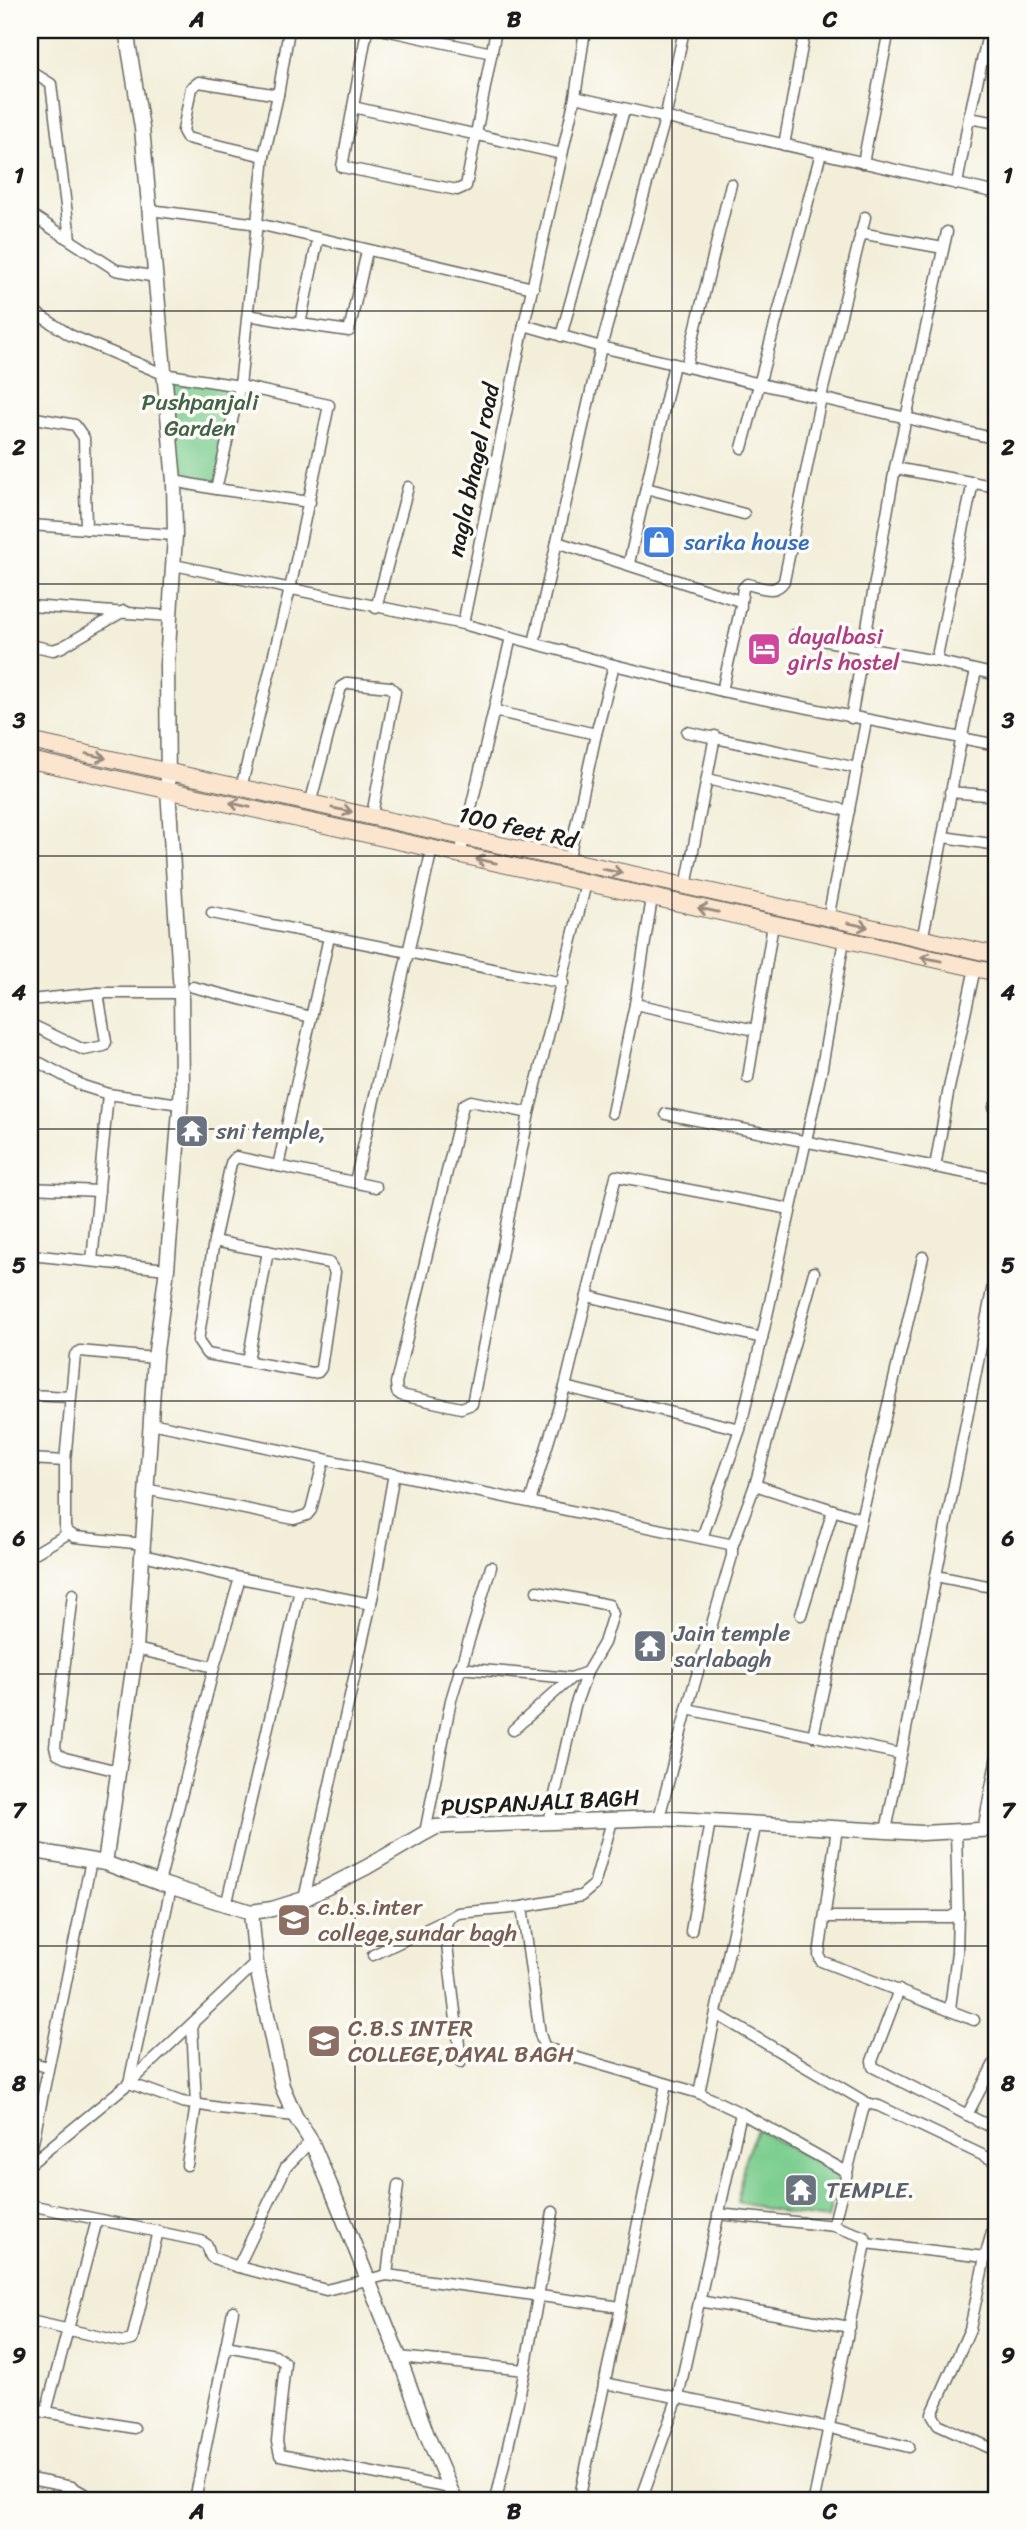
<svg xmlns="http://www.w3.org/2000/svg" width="1027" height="2530" viewBox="0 0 1027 2530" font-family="Sriracha,sans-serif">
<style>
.green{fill:#7bcd8f;stroke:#4c7456;stroke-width:2}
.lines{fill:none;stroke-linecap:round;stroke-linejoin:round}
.minor-casing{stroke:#67665e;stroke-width:13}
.tertiary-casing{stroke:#67665e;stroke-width:17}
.secondary-casing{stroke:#67665e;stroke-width:18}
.minor{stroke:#fff;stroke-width:10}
.tertiary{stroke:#fff;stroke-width:14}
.secondary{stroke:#fce5cf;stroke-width:16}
.oneway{stroke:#978b7e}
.grid{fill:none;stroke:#1c1c1c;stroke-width:2;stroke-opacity:0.55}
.labels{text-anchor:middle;stroke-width:7;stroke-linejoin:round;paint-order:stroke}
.park-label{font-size:23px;fill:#42634a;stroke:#fdfcf7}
.street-label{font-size:23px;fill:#1c1c1c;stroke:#fdfcf7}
.shop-label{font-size:23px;fill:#366cbe;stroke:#fdfcf7;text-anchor:start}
.hotel-label{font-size:23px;fill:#b23c85;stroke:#fdfcf7;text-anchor:start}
.worship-label{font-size:23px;fill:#5b616d;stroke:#fdfcf7;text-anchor:start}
.education-label{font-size:23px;fill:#785e54;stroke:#fdfcf7;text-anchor:start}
.neatline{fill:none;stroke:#1c1c1c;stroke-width:2.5}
.grid-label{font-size:23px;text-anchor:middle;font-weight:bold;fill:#1c1c1c}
</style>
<rect width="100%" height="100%" fill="#fdfcf7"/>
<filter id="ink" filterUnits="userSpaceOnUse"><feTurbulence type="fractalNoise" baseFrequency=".0143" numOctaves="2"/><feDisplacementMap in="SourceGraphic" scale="14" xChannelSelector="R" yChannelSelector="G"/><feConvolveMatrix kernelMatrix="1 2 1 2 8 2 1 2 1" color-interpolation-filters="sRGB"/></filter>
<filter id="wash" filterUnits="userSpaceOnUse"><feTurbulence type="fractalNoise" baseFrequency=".00686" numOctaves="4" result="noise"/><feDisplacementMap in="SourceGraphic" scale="28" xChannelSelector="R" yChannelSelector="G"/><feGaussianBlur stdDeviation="1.57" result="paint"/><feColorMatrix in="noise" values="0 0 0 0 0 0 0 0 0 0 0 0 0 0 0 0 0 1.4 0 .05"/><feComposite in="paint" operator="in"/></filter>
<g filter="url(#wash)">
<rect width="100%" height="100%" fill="#f2eed9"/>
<!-- green -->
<g class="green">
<polygon points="163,374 240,386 216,489 174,481"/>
<polygon points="757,2129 838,2175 828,2219 784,2213 737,2202 745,2158"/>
</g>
</g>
<g filter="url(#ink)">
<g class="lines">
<!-- minor casing -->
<g class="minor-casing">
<g id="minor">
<polyline points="367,30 342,167 457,190 466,186 496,30"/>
<polyline points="385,30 492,53"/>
<polyline points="30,71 51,84 70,239"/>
<polyline points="575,97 997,193"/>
<polyline points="353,107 562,154"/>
<polyline points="969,118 997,123"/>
<polyline points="784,145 805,30"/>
<polyline points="264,156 187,138 183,131 191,88 199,82 278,95"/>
<polyline points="863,163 889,30"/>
<polyline points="957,184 969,118 989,30"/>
<polyline points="150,210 258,224 533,288"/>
<polyline points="30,214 116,270 156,277"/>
<polyline points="860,233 943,248"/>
<polyline points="30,309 70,335 163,374 240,386 329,405 290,589 241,788"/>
<polyline points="248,315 300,324 318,239"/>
<polyline points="300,324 349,331 367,251"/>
<polyline points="524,325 601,347 997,439"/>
<polyline points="561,336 624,110"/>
<polyline points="686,367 731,184"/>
<polyline points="30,417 75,425 84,438 86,529"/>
<polyline points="742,448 821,153"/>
<polyline points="895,468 997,487"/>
<polyline points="174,481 216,489 310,502"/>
<polyline points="646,488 744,514"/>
<polyline points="216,489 240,386 264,156 278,95 289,30"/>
<polyline points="30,525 175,535"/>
<polyline points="557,542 740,601 741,606 722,691"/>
<polyline points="629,563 674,364"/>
<polyline points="174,565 463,624 614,665 722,691 997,745"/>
<path d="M741 602 743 588 747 584C761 587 775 595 784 581L821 397 865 217"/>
<polyline points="30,606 170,616"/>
<polyline points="376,608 408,487"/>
<polyline points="463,624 524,325 575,97 585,30"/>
<polyline points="794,635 936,661 997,675"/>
<polyline points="534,643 601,347 665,119 684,30"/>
<polyline points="30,645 53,650 62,647 124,611"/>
<polyline points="936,661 973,482"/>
<polyline points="494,711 596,734 614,665"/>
<polyline points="851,718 895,468 947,232"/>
<polyline points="687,732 857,768"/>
<polyline points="707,779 849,811"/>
<polyline points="950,792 997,796"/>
<polyline points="310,804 341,687 348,683 390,687 395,692 372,815"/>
<polyline points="944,837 997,845"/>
<polyline points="460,855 511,637"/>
<polyline points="568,862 596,734"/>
<polyline points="686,887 715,736"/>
<polyline points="212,913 563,983"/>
<polyline points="828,919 866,721"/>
<path d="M922 939C942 850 955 760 976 671"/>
<polyline points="193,987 311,1017"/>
<polyline points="30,1000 98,993 181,993"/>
<polyline points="635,1004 755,1030"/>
<polyline points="30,1024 84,1050 104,1046 106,1042 98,993"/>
<polyline points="748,1078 773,924"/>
<polyline points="30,1079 35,1065 40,1063 83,1086 108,1094 180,1104"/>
<polyline points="994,1107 997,1108"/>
<polyline points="529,1113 471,1101 463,1105 396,1383 397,1392 401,1395 461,1408 472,1404 529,1113 586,883"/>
<polyline points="612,1113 635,1004 652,898"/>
<polyline points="666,1114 997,1179"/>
<polyline points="278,1166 329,937"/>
<polyline points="935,1167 949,1088 975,968"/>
<polyline points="355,1182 432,849"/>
<polyline points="30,1188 99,1191"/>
<polyline points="214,1241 329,1263 335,1272 321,1368 318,1372 312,1373 207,1354 198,1341 214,1241 231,1163 236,1157 376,1187"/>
<polyline points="30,1255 167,1269"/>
<polyline points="92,1261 108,1094"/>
<polyline points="587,1296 762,1338"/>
<polyline points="248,1361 268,1251"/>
<polyline points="565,1387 740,1429"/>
<polyline points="30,1395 70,1397"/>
<polyline points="151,1423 729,1544 732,1547 732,1556 687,1709 659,1818"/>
<polyline points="30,1459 65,1461 75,1355 80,1351 155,1358"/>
<polyline points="65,1461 65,1529 69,1533 75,1537 144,1544"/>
<polyline points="755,1485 861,1519"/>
<polyline points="145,1489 294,1519 307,1515 311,1510 324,1459"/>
<polyline points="530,1502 565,1387 616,1176 790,1209"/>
<polyline points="702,1538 740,1429 762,1338 821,1073 844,940"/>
<polyline points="732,1547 755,1485 814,1272"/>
<polyline points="143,1555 240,1578 371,1604"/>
<polyline points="30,1556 69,1533"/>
<polyline points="936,1576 997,1588"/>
<polyline points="73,1594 55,1747 57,1754 65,1758 118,1771"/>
<polyline points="801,1615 833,1510"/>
<polyline points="136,1649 214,1667 159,1883"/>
<polyline points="214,1667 240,1578"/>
<polyline points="459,1668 571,1678"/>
<polyline points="687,1709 901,1754"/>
<polyline points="513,1730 571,1678 587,1672 604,1643 613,1614 609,1605 537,1591"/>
<polyline points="813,1736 861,1519 923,1257"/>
<polyline points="549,1822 575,1706 587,1672"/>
<polyline points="837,1828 819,1955 821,1961 974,2020"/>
<polyline points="983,1830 997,1756"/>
<polyline points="886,1831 997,1265"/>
<polyline points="425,1833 451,1700 491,1567"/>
<polyline points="304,1899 373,1594 394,1473"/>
<polyline points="226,1906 300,1590"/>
<polyline points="522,1907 540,2034 544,2046 557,2052 699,2093 741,2113 847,2172"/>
<polyline points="826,1917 950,1917 958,1913 956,1831"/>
<polyline points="691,1931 710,1821"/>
<polyline points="373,1955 448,1919"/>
<polyline points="256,1963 129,2083 182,2102 219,2108 295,2116"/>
<polyline points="899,1990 872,2061 873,2067 997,2130"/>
<polyline points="950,2009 957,1952 958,1913"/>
<polyline points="716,2014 867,2103"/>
<polyline points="30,2062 47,2067"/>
<polyline points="461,2062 445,1928 448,1919 458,1913 522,1907 581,1896 594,1885 612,1821"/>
<polyline points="699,2093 756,1823"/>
<polyline points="967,2115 997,2058"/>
<polyline points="30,2157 91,1861"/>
<polyline points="30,2164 129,2083 171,1887"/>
<polyline points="187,2165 196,2104 192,2024"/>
<polyline points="30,2205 201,2241 207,2245 211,2257 235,2266 326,2290 387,2275 621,2307 579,2500"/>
<polyline points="718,2214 835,2226"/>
<polyline points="997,2214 985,2257 970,2329 932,2414 938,2424 997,2451"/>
<polyline points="866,2243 985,2257"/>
<polyline points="238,2267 286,2167 311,2141"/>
<polyline points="387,2275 398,2185"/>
<polyline points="699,2301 850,2327"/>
<polyline points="621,2307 666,2084"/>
<polyline points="30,2321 123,2342 132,2340 158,2231"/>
<polyline points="226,2346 233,2311"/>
<polyline points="399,2357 525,2370"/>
<polyline points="604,2383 830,2428 909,2447"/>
<polyline points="30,2409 46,2412 97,2220"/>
<polyline points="46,2412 134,2428"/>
<polyline points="30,2479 72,2487 95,2500"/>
<polyline points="195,2500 226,2346 275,2355 285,2363 277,2442 280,2455 450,2488"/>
<polyline points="496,2500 525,2370 553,2212"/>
<polyline points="641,2500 678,2397 741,2113"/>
<polyline points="814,2500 866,2243 865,2237 837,2227 834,2223 864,2106 867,2103 879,2106 997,2162"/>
</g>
</g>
<!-- tertiary casing -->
<g class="tertiary-casing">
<g id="tertiary">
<polyline points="30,1850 105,1863 159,1883 251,1912 272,1909 304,1899 367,1867 425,1833 436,1827 447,1826 659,1818 922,1833 997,1829"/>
<polyline points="105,1863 136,1649 155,1358 167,1269 182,1086 181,993 168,789 167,665 175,535 174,481 142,128 126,30"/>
<polyline points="251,1912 256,1963 282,2086 295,2116 311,2141 330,2185 399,2357 427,2435 455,2500"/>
</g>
</g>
<!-- secondary casing -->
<g class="secondary-casing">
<g id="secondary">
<polyline points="30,741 997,955"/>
<polyline points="30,760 997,973"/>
</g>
</g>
<!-- minor -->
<use href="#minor" class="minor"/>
<!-- tertiary -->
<use href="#tertiary" class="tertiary"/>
<!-- secondary -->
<use href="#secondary" class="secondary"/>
</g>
<!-- one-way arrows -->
<defs><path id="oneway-shaft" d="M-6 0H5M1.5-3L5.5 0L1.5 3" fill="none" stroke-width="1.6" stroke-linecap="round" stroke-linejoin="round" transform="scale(1.75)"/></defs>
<g class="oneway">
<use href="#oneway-shaft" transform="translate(96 756) rotate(13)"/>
<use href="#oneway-shaft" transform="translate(240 805) rotate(-167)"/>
<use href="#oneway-shaft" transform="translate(342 810) rotate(11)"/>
<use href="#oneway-shaft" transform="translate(486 861) rotate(-168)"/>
<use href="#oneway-shaft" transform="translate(612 871) rotate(12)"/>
<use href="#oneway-shaft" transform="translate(708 910) rotate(-168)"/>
<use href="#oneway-shaft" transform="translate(858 925) rotate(12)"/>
<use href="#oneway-shaft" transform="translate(931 959) rotate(-168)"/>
</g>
</g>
<!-- grid -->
<path class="grid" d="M355 30V2500M672 30V2500M30 311H997M30 584H997M30 856H997M30 1129H997M30 1401H997M30 1674H997M30 1946H997M30 2219H997"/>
<!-- icons -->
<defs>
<g id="shop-square" transform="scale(1.75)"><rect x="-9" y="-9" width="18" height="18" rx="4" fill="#3f7fe0" stroke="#fdfcf7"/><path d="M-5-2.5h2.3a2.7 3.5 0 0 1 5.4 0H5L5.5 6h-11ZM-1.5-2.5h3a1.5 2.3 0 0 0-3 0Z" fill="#fff"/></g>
<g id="hotel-square" transform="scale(1.75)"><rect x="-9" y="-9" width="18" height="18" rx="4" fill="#d1479c" stroke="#fdfcf7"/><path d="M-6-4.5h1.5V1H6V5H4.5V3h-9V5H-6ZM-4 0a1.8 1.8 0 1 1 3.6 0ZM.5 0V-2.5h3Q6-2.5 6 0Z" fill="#fff"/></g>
<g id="temple-square" transform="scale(1.75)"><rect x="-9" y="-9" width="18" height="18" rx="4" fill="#6b7280" stroke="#fdfcf7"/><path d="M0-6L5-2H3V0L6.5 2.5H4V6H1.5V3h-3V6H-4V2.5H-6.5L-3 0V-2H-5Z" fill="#fff"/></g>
<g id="university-square" transform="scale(1.75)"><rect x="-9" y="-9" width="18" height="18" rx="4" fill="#8d6e63" stroke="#fdfcf7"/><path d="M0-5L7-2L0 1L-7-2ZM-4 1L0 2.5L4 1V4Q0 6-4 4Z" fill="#fff"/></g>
</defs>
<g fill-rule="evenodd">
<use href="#shop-square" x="659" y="542"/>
<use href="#hotel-square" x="764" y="649"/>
<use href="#temple-square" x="192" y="1131"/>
<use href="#temple-square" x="650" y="1646"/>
<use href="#university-square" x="294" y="1920"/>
<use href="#university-square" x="324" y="2041"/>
<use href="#temple-square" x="801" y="2190"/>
</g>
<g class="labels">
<!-- park labels -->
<g class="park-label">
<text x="200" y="410">Pushpanjali<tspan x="200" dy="26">Garden</tspan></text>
</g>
<!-- street labels -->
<g class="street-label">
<text transform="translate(473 470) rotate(-78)" y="8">nagla bhagel road</text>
<text transform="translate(518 827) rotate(13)" y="8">100 feet Rd</text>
<text transform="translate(540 1802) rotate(-3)" y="8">PUSPANJALI BAGH</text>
</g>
<!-- shop labels -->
<g class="shop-label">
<text x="684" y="550">sarika house</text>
</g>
<!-- hotel labels -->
<g class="hotel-label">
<text x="788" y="644">dayalbasi<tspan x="788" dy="26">girls hostel</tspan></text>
</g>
<!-- worship labels -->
<g class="worship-label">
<text x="216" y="1139">sni temple,</text>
<text x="674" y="1641">Jain temple<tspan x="674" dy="26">sarlabagh</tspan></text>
<text x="826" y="2198">TEMPLE.</text>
</g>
<!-- education labels -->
<g class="education-label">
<text x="318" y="1915">c.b.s.inter<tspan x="318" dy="26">college,sundar bagh</tspan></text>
<text x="348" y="2036">C.B.S INTER<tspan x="348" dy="26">COLLEGE,DAYAL BAGH</tspan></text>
</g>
</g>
<!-- margin -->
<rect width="1027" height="2530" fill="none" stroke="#fdfcf7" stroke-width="77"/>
<rect x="38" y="38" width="950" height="2454" class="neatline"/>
<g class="grid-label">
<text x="197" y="27">A</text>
<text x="514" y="27">B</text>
<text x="830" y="27">C</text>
<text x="19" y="183">1</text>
<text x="1008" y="183">1</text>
<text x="19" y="455">2</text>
<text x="1008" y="455">2</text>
<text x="19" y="728">3</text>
<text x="1008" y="728">3</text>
<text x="19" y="1000">4</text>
<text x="1008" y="1000">4</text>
<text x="19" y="1273">5</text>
<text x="1008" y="1273">5</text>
<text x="19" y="1546">6</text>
<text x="1008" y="1546">6</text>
<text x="19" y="1818">7</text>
<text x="1008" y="1818">7</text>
<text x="19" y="2091">8</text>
<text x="1008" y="2091">8</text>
<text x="19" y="2363">9</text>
<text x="1008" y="2363">9</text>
<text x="197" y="2519">A</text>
<text x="514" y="2519">B</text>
<text x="830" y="2519">C</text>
</g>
</svg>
